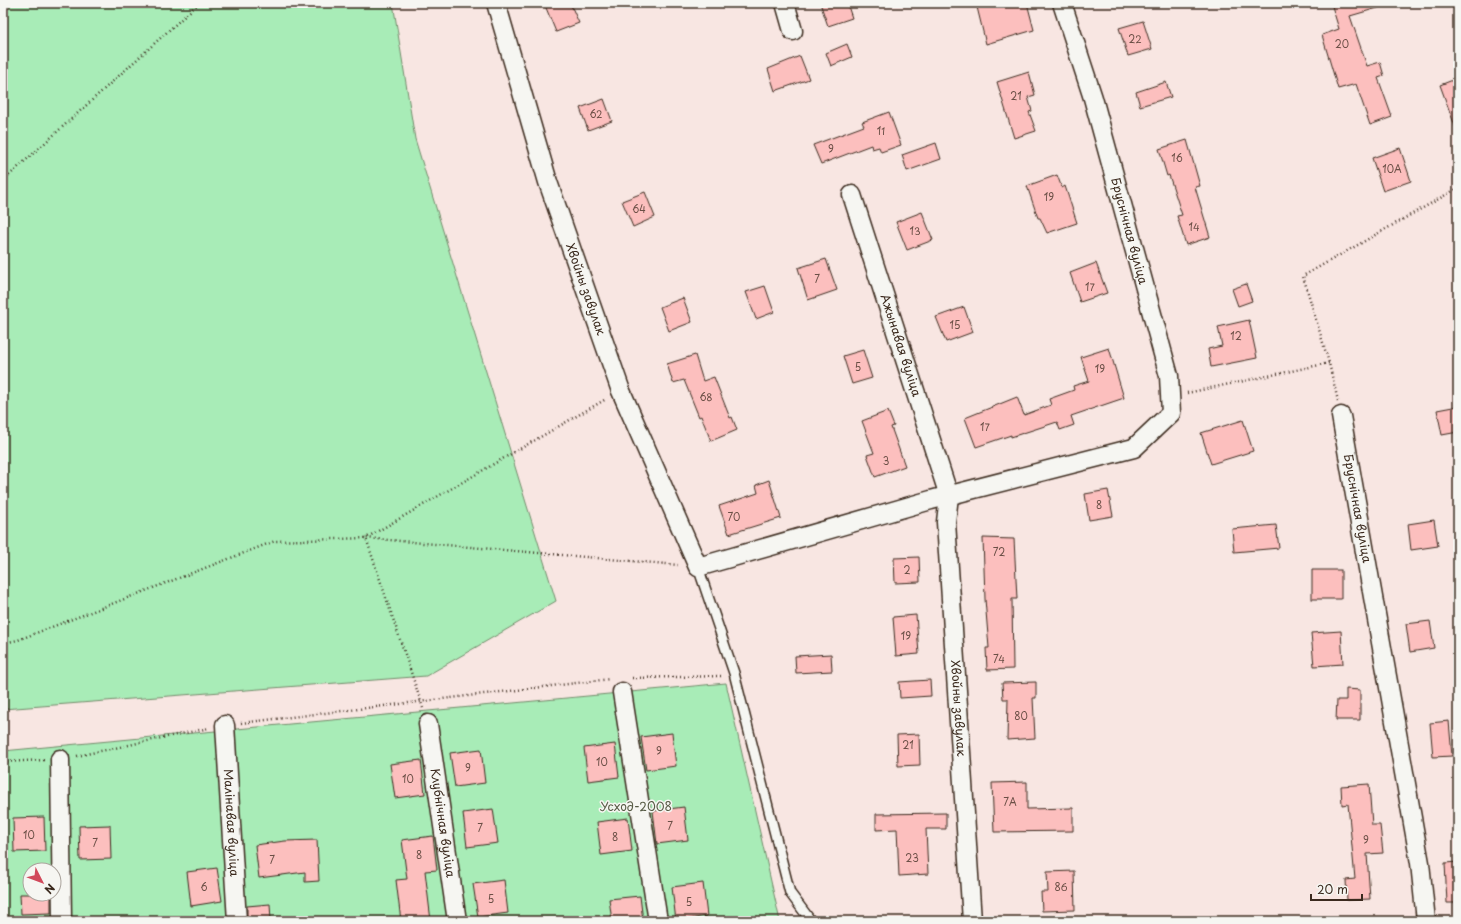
<svg xmlns="http://www.w3.org/2000/svg" width="1461" height="924" viewBox="0 0 1461 924" font-family="'Playpen Sans',sans-serif">
<style>
.green{fill:#a8ecb7;stroke:#728b6a;fill-rule:evenodd}
.building{fill:#fcbfbe;stroke:#3b2a1e}
.lines{fill:none;stroke-linecap:round;stroke-linejoin:round}
.lane-casing{stroke:#3b2a1e;stroke-width:12}
.street-casing{stroke:#3b2a1e;stroke-width:21}
.path{stroke:#3b2a1e;stroke-width:2.5;stroke-dasharray:1 3;stroke-linecap:butt}
.lane{stroke:#f6f6f2;stroke-width:9}
.street{stroke:#f6f6f2;stroke-width:18}
.labels{text-anchor:middle;stroke-width:3;stroke-linejoin:round;paint-order:stroke}
.number-label{font-size:10px;fill:#6b4f46}
.street-label{font-size:12px;fill:#3b2a1e;stroke:#f6f6f2}
.park-label{font-size:12px;fill:#565a44;stroke:#f6f6f2}
</style>
<rect width="100%" height="100%" fill="#f8e6e2"/>
<filter id="ink" filterUnits="userSpaceOnUse"><feTurbulence type="fractalNoise" baseFrequency=".025" numOctaves="2"/><feDisplacementMap in="SourceGraphic" scale="8" xChannelSelector="R" yChannelSelector="G"/><feConvolveMatrix kernelMatrix="1 2 1 2 8 2 1 2 1" color-interpolation-filters="sRGB"/></filter>
<g filter="url(#ink)">
<!-- green -->
<g class="green">
<polygon points="3,3 393,3 415,139 556,601 426,676 3,709"/>
<path d="M726 683 780 921H3V751ZM30 870H54V894H30Z"/>
</g>
<!-- building -->
<g class="building">
<polygon points="544,3 570,3 579,23 556,32"/>
<polygon points="820,3 847,3 852,18 828,26"/>
<polygon points="976,3 1027,3 1034,30 986,44"/>
<polygon points="1331,3 1380,3 1381,7 1350,16 1367,66 1380,62 1384,76 1378,78 1392,117 1370,125 1356,84 1338,89 1322,35 1339,29"/>
<polygon points="1143,21 1152,49 1128,56 1119,28"/>
<polygon points="847,44 852,57 831,66 826,53"/>
<polygon points="800,56 809,79 775,91 768,69"/>
<polygon points="1029,72 1035,95 1028,97 1032,111 1029,112 1036,131 1014,138 997,82"/>
<polygon points="1458,78 1458,129 1456,129 1440,85"/>
<polygon points="1166,82 1171,97 1140,106 1136,92"/>
<polygon points="604,99 612,121 588,130 580,108"/>
<polygon points="889,112 901,145 881,152 879,147 872,149 871,145 821,164 813,145 864,126 862,122"/>
<polygon points="1187,140 1200,186 1195,187 1210,237 1186,245 1177,216 1182,215 1169,175 1167,176 1159,149"/>
<polygon points="936,143 941,159 907,171 902,155"/>
<polygon points="1400,148 1411,181 1383,191 1372,158"/>
<polygon points="1057,175 1062,188 1065,186 1077,223 1047,233 1040,218 1038,218 1027,186"/>
<polygon points="645,192 655,217 633,227 622,201"/>
<polygon points="922,212 933,240 907,250 896,222"/>
<polygon points="826,259 837,290 808,300 798,268"/>
<polygon points="1096,263 1107,293 1080,302 1070,273"/>
<polygon points="1246,284 1252,301 1238,306 1232,289"/>
<polygon points="765,286 774,312 756,319 746,292"/>
<polygon points="683,298 692,322 669,331 660,307"/>
<polygon points="964,307 973,332 946,342 936,317"/>
<polygon points="1249,320 1257,358 1211,367 1208,349 1222,346 1218,327"/>
<polygon points="1109,348 1124,398 1071,416 1074,425 1060,430 1057,422 1011,437 1011,435 976,447 965,418 1017,397 1024,415 1051,405 1049,399 1074,390 1073,386 1089,381 1081,357"/>
<polygon points="863,350 872,378 852,384 843,356"/>
<polygon points="695,355 703,381 714,377 730,418 732,417 737,430 711,441 701,416 699,417 684,380 673,383 667,364"/>
<polygon points="1458,406 1458,432 1442,435 1437,410"/>
<polygon points="888,411 894,426 891,427 905,466 875,477 867,455 874,453 862,421"/>
<polygon points="1243,420 1253,451 1211,464 1201,433"/>
<polygon points="769,480 781,518 729,534 719,506 758,493 756,485"/>
<polygon points="1108,490 1113,516 1089,520 1085,494"/>
<polygon points="1434,520 1438,546 1411,550 1408,524"/>
<polygon points="1276,525 1279,548 1234,552 1232,529"/>
<polygon points="983,538 1014,539 1017,599 1012,599 1013,669 987,670 986,648 989,648 985,599"/>
<polygon points="919,557 920,582 895,583 894,558"/>
<rect x="1312" y="570" width="29" height="29"/>
<polygon points="916,615 919,654 896,656 893,617"/>
<polygon points="1430,621 1434,648 1410,652 1406,624"/>
<polygon points="1341,631 1343,664 1314,666 1311,633"/>
<polygon points="831,654 832,671 796,673 795,656"/>
<polygon points="930,680 931,696 900,698 899,682"/>
<polygon points="1036,682 1036,698 1033,698 1035,738 1007,740 1008,699 1003,699 1002,683"/>
<polygon points="1346,689 1360,690 1360,720 1336,720 1337,700 1346,700"/>
<polygon points="1449,721 1452,756 1433,757 1430,723"/>
<polygon points="672,733 676,766 646,770 641,737"/>
<polygon points="919,734 920,765 898,766 897,735"/>
<polygon points="615,744 619,777 588,781 584,748"/>
<polygon points="481,749 485,783 455,787 450,753"/>
<polygon points="421,760 425,794 395,798 390,764"/>
<polygon points="1027,782 1027,809 1073,808 1073,831 994,832 992,783"/>
<polygon points="1369,784 1372,825 1380,825 1383,853 1367,854 1370,899 1347,900 1346,880 1355,879 1348,804 1342,805 1341,786"/>
<polygon points="684,807 688,840 657,844 653,811"/>
<polygon points="493,809 498,843 467,847 463,813"/>
<polygon points="946,813 946,829 926,829 928,874 899,876 897,829 876,830 876,814"/>
<polygon points="44,817 45,851 14,852 13,818"/>
<polygon points="628,818 632,851 601,855 597,822"/>
<polygon points="110,825 111,859 80,860 79,826"/>
<polygon points="433,836 437,870 425,871 431,921 401,921 396,880 407,879 402,840"/>
<polygon points="317,840 319,881 305,882 305,872 259,878 255,845 285,841"/>
<polygon points="1458,862 1458,903 1447,903 1445,863"/>
<polygon points="217,868 222,901 191,906 187,872"/>
<polygon points="1074,871 1075,910 1042,911 1041,892 1048,892 1047,872"/>
<polygon points="504,880 508,913 478,917 473,884"/>
<polygon points="703,883 707,916 676,921 672,887"/>
<polygon points="20,894 51,894 51,913 21,914"/>
<polygon points="640,896 643,921 612,921 609,899"/>
<polygon points="270,904 271,921 247,921 247,906"/>
</g>
<g class="lines">
<!-- lane casing -->
<g class="lane-casing">
<polyline id="lane" points="698,567 734,673 790,893 811,921"/>
</g>
<!-- street casing -->
<g class="street-casing">
<g id="street">
<path id="s1" d="M496 3 548 182 621 391 698 567 931 500 1134 448 1171 413 1169 376 1093 98 1062 3"/>
<polyline points="785,3 793,31"/>
<path id="s2" d="M852 195 949 496 946 522 972 921"/>
<path id="s3" d="M1341 416 1420 863 1426 921"/>
<polyline points="622,692 658,921"/>
<path id="s4" d="M428 724 457 921"/>
<path id="s5" d="M225 725 237 921"/>
<polyline points="60,759 62,921"/>
</g>
</g>
<!-- path -->
<g class="path">
<polyline points="3,181 199,3"/>
<polyline points="1187,393 1329,363"/>
<polyline points="1338,401 1329,363 1303,276 1458,188"/>
<polyline points="3,643 18,640 275,541 366,538 606,399"/>
<polyline points="632,678 721,676"/>
<polyline points="423,708 366,538 678,565"/>
<polyline points="241,723 610,679"/>
<polyline points="77,756 209,728"/>
<polyline points="3,762 44,760"/>
</g>
<!-- lane -->
<use href="#lane" class="lane"/>
<!-- street -->
<use href="#street" class="street"/>
</g>
</g>
<g class="labels">
<!-- number labels -->
<g class="number-label">
<text x="1135" y="43">22</text>
<text x="1342" y="48">20</text>
<text x="1016" y="100">21</text>
<text x="596" y="118">62</text>
<text x="881" y="135">11</text>
<text x="831" y="153">9</text>
<text x="1177" y="162">16</text>
<text x="1392" y="173">10А</text>
<text x="1049" y="201">19</text>
<text x="639" y="213">64</text>
<text x="1194" y="231">14</text>
<text x="915" y="235">13</text>
<text x="817" y="283">7</text>
<text x="1090" y="291">17</text>
<text x="955" y="329">15</text>
<text x="1236" y="340">12</text>
<text x="858" y="371">5</text>
<text x="1100" y="373">19</text>
<text x="706" y="401">68</text>
<text x="985" y="431">17</text>
<text x="886" y="465">3</text>
<text x="1099" y="509">8</text>
<text x="734" y="521">70</text>
<text x="999" y="556">72</text>
<text x="907" y="574">2</text>
<text x="906" y="640">19</text>
<text x="999" y="663">74</text>
<text x="1021" y="720">80</text>
<text x="908" y="749">21</text>
<text x="659" y="755">9</text>
<text x="602" y="766">10</text>
<text x="468" y="772">9</text>
<text x="408" y="783">10</text>
<text x="1010" y="806">7А</text>
<text x="670" y="830">7</text>
<text x="480" y="832">7</text>
<text x="29" y="839">10</text>
<text x="615" y="841">8</text>
<text x="1366" y="844">9</text>
<text x="95" y="847">7</text>
<text x="419" y="859">8</text>
<text x="912" y="862">23</text>
<text x="272" y="864">7</text>
<text x="204" y="891">6</text>
<text x="1061" y="891">86</text>
<text x="491" y="903">5</text>
<text x="689" y="906">5</text>
</g>
<!-- street labels -->
<g class="street-label">
<text transform="translate(1129 231) rotate(75)" y="4">Бруснічная вуліца</text>
<text dy="4" stroke="none"><textPath href="#s1" startOffset="300">Хвойны завулак</textPath></text>
<text dy="4" stroke="none"><textPath href="#s2" startOffset="158">Ажынавая вуліца</textPath></text>
<text dy="4" stroke="none"><textPath href="#s3" startOffset="94">Бруснічная вуліца</textPath></text>
<text dy="4" stroke="none"><textPath href="#s2" startOffset="529">Хвойны завулак</textPath></text>
<text dy="4" stroke="none"><textPath href="#s5" startOffset="98">Малінавая вуліца</textPath></text>
<text dy="4" stroke="none"><textPath href="#s4" startOffset="100">Клубнічная вуліца</textPath></text>
</g>
<!-- park labels -->
<g class="park-label">
<text x="636" y="811">Усход-2008</text>
</g>
</g>
<!-- margin -->
<rect width="1461" height="924" fill="none" stroke="#f6f6f2" stroke-width="16"/>
<rect x="8" y="8" width="1445" height="908" fill="none" stroke="#3b2a1e" stroke-width="1.5" filter="url(#ink)"/>
<!-- north arrow -->
<g transform="translate(42 882) rotate(132)"><circle r="19" fill="#f6f6f2" stroke="#aba49d"/>
<path d="M0-3L7 15L0 10L-7 15Z" fill="#d1495b"/>
<text y="-6" font-size="11" font-weight="bold" text-anchor="middle" fill="#3b2a1e">N</text>
</g>
<!-- scale -->
<path d="M1311 894v6h51v-6" fill="none" stroke="#3b2a1e" stroke-width="2"/>
<text x="1317" y="894" font-size="12" fill="#3b2a1e" stroke="#f6f6f2" stroke-width="3" paint-order="stroke">20 m</text>
</svg>
